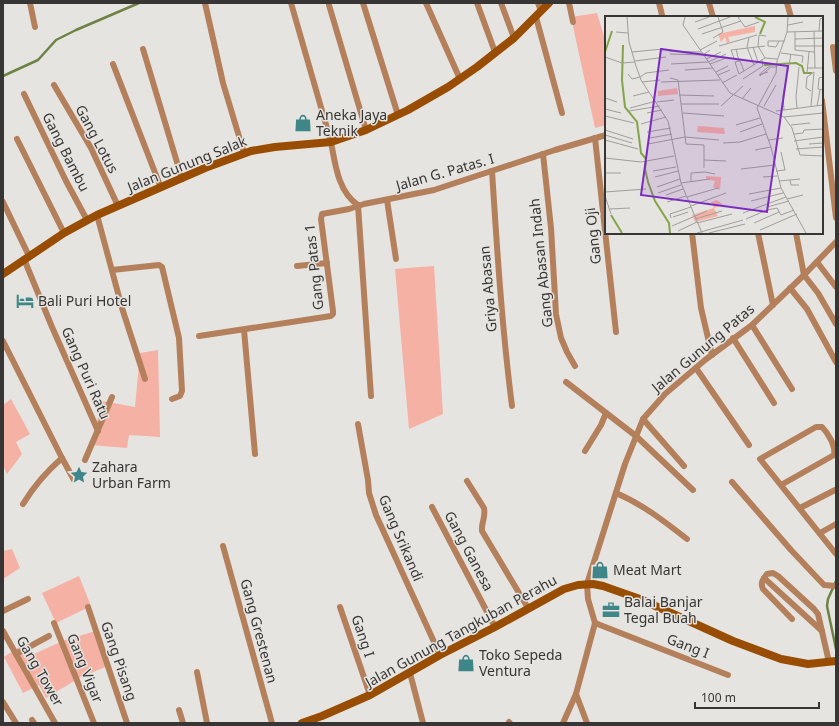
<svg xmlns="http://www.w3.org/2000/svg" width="839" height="726" viewBox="0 0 839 726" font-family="'Noto Sans',sans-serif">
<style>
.green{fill:#f5b1a4}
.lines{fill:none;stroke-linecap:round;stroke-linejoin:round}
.stream{stroke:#6d8345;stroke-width:2.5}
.street{stroke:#b4805c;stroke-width:6}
.secondary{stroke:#984d01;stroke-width:8}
.labels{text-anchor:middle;stroke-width:3;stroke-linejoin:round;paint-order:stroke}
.poi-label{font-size:14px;fill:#373635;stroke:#e6e4e0;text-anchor:start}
.street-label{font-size:14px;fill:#373635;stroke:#e6e4e0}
.inset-river{fill:none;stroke:#84a44c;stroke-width:2}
.inset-road{fill:none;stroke:#a09e9c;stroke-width:1}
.view{fill:#7b2cbf;fill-opacity:0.15;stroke:#7b2cbf;stroke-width:2}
.inset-edge{fill:none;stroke:#373635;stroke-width:2}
</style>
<rect width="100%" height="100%" fill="#e6e4e0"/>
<!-- green -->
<g class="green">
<polygon points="597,13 606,43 606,125 595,128 571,17"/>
<polygon points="434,266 443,414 409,429 395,269"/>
<polygon points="158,350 160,437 129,435 127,448 91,445 102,401 135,407 140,353"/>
<polygon points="11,399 30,434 16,442 22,454 7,474 3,465 3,405"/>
<polygon points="12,549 20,568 3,579 3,551"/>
<polygon points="79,576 91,606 56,623 42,593"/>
<polygon points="99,630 110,665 81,677 46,698 39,685 23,693 4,657 19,647 25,658 65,640"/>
</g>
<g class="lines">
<!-- stream -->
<g class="stream">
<polyline points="3,76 38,60 56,40 76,30 139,3"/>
<polyline points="836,581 828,599 827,606 836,649"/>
</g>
<!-- street -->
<g class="street">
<polyline points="30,3 35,27"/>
<polyline points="205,3 223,83 244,153"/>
<path d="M291 3 331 142C335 163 338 192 358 205"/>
<polyline points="363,3 398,115"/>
<polyline points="426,3 460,79"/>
<polyline points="477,3 495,52"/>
<polyline points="501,3 514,38"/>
<polyline points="538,3 541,11"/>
<polyline points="569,3 573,22"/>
<polyline points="659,3 662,15"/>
<polyline points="709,3 713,17"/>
<polyline points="787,3 791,17"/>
<polyline points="329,5 366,130"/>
<polyline points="536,17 562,113"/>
<polyline points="833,47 836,71"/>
<polyline points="143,49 182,179"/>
<polyline points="113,64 161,188"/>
<polyline points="54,85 91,148 118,206"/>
<polyline points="24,94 66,181 87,220"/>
<polyline points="822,100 836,218"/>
<polyline points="595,138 616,332"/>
<polyline points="17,139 64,233"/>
<polyline points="543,154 551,228 556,314 561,338 567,352 575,366"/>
<path d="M492 171C497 249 502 328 512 406"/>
<polyline points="387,200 396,259"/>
<polyline points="3,202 29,256"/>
<polyline points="358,205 371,396"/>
<polyline points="97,215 122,308 145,379"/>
<polyline points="692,233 701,308 712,355"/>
<polyline points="758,233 773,305"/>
<polyline points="796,233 804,275 818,293 836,324"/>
<polyline points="24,259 52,327 98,431"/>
<polyline points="817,262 836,287"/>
<polyline points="297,266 327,263"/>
<polyline points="112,270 159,265 162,267 179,338 182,391 180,396 172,399"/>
<polyline points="790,288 807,309 836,362"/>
<polyline points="752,325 792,389"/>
<polyline points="244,330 255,454"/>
<polyline points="199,336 331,316 333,314 333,311 321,219 322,214 349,209 364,204 434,190 555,150 606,135"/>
<polyline points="733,338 774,403"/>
<polyline points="3,341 62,458 74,480"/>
<polyline points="696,368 749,445"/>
<polyline points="566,382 636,436 693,490"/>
<polyline points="643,419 684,466"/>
<polyline points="358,424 368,480 369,493 376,515 440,655"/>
<polyline points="585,451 601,425 606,413"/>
<polyline points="85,460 112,397"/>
<path d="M467 481 484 508C486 517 481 523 482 531L528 608"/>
<polyline points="732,482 791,550 824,585 836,586"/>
<path d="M781 485 834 455C836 446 828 433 822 427H816L760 459 836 554"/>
<path d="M616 493C642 504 664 521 687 539"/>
<path d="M23 504C34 486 46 472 62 458"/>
<polyline points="432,507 495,627"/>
<polyline points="800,508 835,490"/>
<polyline points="820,533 836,524"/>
<polyline points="223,546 272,723"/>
<polyline points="764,578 822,631"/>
<polyline points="88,607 127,723"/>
<polyline points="340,607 370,695"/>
<polyline points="3,611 28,599"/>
<path d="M792 619 763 589C760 583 763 579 767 574L773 573 778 576 814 609 818 614 829 662"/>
<polyline points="54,623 94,723"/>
<polyline points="595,623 728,675"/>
<polyline points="3,631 55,723"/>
<polyline points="16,654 49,636"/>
<polyline points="197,672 207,723"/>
<polyline points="410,673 423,723"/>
<polyline points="576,694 587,723"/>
<polyline points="3,702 16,723"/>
<polyline points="179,710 183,723"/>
<polyline points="32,720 34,723"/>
<polyline points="509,722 510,723"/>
<polyline points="563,723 576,694 595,623 588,599 587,584 625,464 643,419 665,394 705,360 752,325 804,275 836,242"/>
</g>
<!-- secondary -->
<g class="secondary">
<polyline points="3,274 64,233 97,215 205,168 251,151 275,147 331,142 366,130 408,110 448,87 477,67 514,38 549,3"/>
<polyline points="302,723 322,716 370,695 440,655 495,627 564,589 578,585 593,584 603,586 640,599 733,641 781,659 808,664 836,661"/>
</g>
</g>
<!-- icons -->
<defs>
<g id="shop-bare" transform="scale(1.38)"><path d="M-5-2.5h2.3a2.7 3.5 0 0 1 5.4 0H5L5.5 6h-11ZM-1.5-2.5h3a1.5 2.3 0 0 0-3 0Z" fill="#3e8688" stroke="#e6e4e0" stroke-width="2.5" paint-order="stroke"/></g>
<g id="hotel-bare" transform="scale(1.38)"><path d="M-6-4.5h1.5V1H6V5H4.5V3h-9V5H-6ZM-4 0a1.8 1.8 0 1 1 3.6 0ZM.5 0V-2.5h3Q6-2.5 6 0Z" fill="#3e8688" stroke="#e6e4e0" stroke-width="2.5" paint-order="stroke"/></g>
<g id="sight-bare" transform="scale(1.38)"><path d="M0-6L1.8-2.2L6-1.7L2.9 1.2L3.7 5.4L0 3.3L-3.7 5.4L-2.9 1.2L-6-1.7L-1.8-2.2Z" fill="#3e8688" stroke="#e6e4e0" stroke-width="2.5" paint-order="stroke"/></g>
<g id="office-bare" transform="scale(1.38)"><path d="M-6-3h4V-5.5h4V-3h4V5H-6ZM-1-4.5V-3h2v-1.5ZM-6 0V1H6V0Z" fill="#3e8688" stroke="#e6e4e0" stroke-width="2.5" paint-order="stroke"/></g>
</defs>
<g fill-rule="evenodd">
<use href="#shop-bare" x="303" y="123"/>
<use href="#hotel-bare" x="25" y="301"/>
<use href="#sight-bare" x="79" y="475"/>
<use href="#shop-bare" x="600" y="570"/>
<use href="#office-bare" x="611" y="610"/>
<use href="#shop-bare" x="466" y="663"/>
</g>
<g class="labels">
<!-- poi labels -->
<g class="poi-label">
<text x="316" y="120">Aneka Jaya<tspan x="316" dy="16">Teknik</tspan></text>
<text x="38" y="306">Bali Puri Hotel</text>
<text x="92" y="472">Zahara<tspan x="92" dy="16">Urban Farm</tspan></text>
<text x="613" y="575">Meat Mart</text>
<text x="624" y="607">Balai Banjar<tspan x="624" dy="16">Tegal Buah</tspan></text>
<text x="479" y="660">Toko Sepeda<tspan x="479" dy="16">Ventura</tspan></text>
</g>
<!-- street labels -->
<g class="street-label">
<text transform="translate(97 139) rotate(62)" y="5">Gang Lotus</text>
<text transform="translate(66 152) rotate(63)" y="5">Gang Bambu</text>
<text transform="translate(187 164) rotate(-22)" y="5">Jalan Gunung Salak</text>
<text transform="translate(445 172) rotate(-16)" y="5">Jalan G. Patas. I</text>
<text transform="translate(593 236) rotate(-96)" y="5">Gang Oji</text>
<text transform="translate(541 263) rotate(-96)" y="5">Gang Abasan Indah</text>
<text transform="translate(314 267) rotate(-96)" y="5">Gang Patas 1</text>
<text transform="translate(488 289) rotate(-95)" y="5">Griya Abasan</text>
<text transform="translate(703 348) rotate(-40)" y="5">Jalan Gunung Patas</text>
<text transform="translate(86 373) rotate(66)" y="5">Gang Puri Ratu</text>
<text transform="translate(401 538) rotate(67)" y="5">Gang Srikandi</text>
<text transform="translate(469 551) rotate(62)" y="5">Gang Ganesa</text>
<text transform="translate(259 631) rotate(75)" y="5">Gang Grestenan</text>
<text transform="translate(461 631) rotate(-29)" y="5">Jalan Gunung Tangkuban Perahu</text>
<text transform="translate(363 636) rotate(71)" y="5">Gang I</text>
<text transform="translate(688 646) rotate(21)" y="5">Gang I</text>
<text transform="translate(119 661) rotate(71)" y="5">Gang Pisang</text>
<text transform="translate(85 668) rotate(68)" y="5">Gang Vigar</text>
<text transform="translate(40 671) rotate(60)" y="5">Gang Tower</text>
</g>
</g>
<!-- overview -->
<g transform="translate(605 16)">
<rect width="218" height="218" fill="#e6e4e0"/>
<path d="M150 10V16L123 21 125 26 122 27 120 21 116 26 113 18ZM72 72 73 78 53 80V75ZM93 110 119 112 120 118 92 116ZM101 160 116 161 115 174 108 171 110 165 101 163ZM112 184 118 189 109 192 113 200 90 206 87 199 109 192 106 186Z" fill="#f5b1a4"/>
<path class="inset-river" d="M150 1 160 6 155 18M18 29 17 64 20 91 32 106 36 137 41 143M0 36 7 15M159 49 191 47 197 50 199 57H207M41 145 40 153 43 166 50 185 64 207 65 217M6 199 17 217"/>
<path class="inset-road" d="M22 1 24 26 31 50 36 64 63 105 76 167 97 217M80 1 78 9 125 77 179 101 187 112 195 139 218 140M133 1 140 11 154 6M183 1 182 16 172 45 171 57 152 92 166 131 176 172 201 217M90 6 104 1M183 9 198 6M93 13 125 1M209 15 210 52M214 15 215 3 218 2M11 16 23 17M182 16 218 15M190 16V34L209 36M97 18 136 5M108 22 118 16 113 1M144 22 142 31 149 49M190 23 218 22M174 25 171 31 163 30V25H180M114 30 152 19M190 30H218M148 31 153 46M131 33 134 45M95 34 112 25M64 35 96 36M27 36 58 33M176 37 198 40 197 47M65 38 98 39 105 34M0 41 17 47 30 46M129 42 126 34 160 30M160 42 153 30 154 19 161 20M101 43 116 36M30 45 61 41M66 48 103 46 121 38M105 48 121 42M202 52H218M80 54 108 52M139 55 135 45 130 46 134 58 155 45 160 42 172 43M111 56 123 50M163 56 154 59 163 51H171M202 57 204 36M23 58 27 63 35 61M113 59 125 54M155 60 165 52M35 61 41 57 64 54M218 61 214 62 213 73 218 74M65 62 73 64 81 128 99 129V152M138 63 158 50 157 44M37 66 55 64M56 66 115 64M117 67 132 59M206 75 201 72 202 61 209 56 206 90M74 79 109 80M28 80 44 76M0 82 12 86M137 83 146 72M52 86 69 84M76 88H114M116 90 138 70M159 90 171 69M212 90 215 74M25 92 51 85M192 92 191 81 194 51M0 93 16 97M179 94 178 80 186 38M24 95 55 90M171 95 218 89M42 97 57 94M78 97 119 100M0 100 29 107M179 101 218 97M36 108 61 101M131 109 155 102M186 109 205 107M0 114 28 123M42 116 66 112M135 116 157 108M189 118 198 117 199 114 218 113M0 119 27 127M45 122 67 118M0 124 33 133M163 124 178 122M189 125 218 121M118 127 135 126 161 118M43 128 80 121 114 124M204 128 218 127M191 133 218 131M150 134 166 131M0 142 36 146 69 140M99 144 121 145M136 153 170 149M48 155 71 151M171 155 180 154 176 136M0 157H16M50 161 73 155M158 161 172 160M185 164 186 169H194M174 165 195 163M86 166V157L100 156 110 158M76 167 105 163M52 171 75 163M0 176 41 173M53 177 76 169M144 178 176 172M61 179 78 173M0 180 6 198M82 181 113 172M182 183 198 179M146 185 178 177M62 186 81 180M86 190 121 177M162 191 184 185M5 193 25 192M138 197 181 181M68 201 83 196M66 202 65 198 86 191M90 203 117 195M141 203 162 194 172 192 176 199 189 194M92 207 127 198M149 207 174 196M67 210 102 195M155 214 192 198M73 215 92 206M92 217 138 204M104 217 140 208"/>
<path class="view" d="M56 33 183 50 162 196 36 179Z"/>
<rect width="218" height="218" class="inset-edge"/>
</g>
<!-- border -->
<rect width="839" height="726" fill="none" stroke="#373635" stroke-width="8"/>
<!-- scale -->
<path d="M695 702v6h124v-6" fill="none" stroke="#373635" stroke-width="2"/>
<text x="701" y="702" font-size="12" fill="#373635" stroke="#e6e4e0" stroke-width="3" paint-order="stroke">100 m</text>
</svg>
